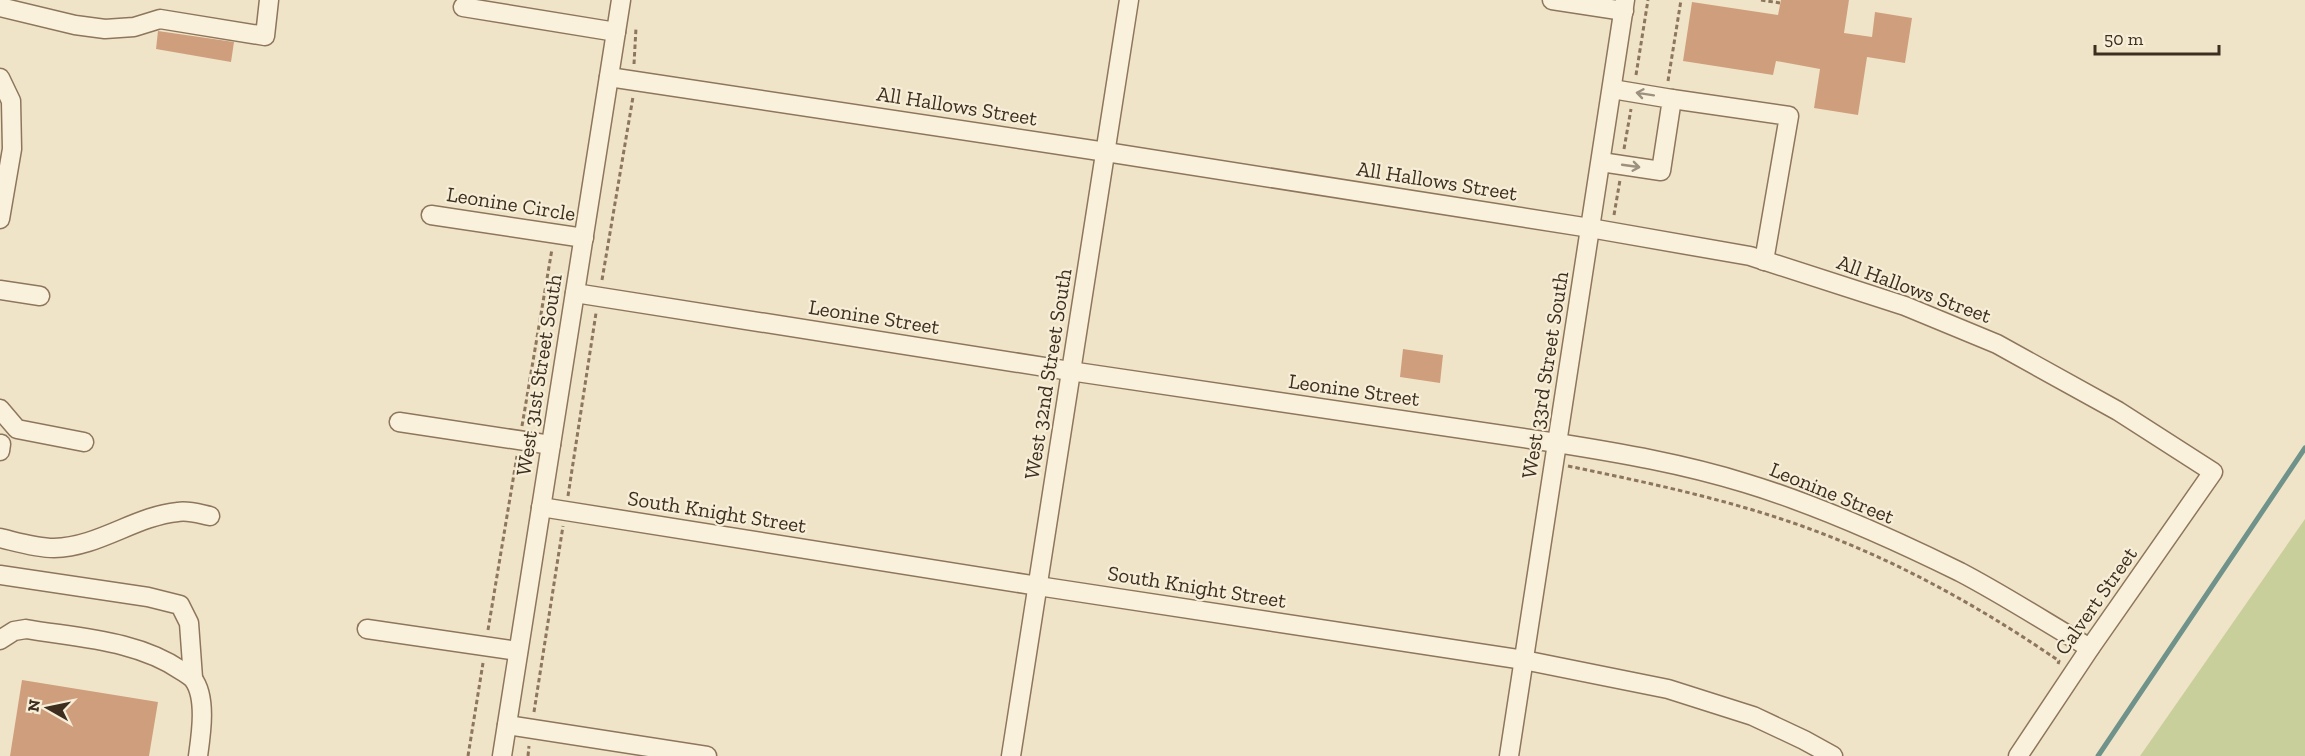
<svg xmlns="http://www.w3.org/2000/svg" width="2305" height="756" viewBox="0 0 2305 756" font-family="'Zilla Slab',serif">
<style>
.green{fill:#c9cf9b}
.lines{fill:none;stroke-linecap:round;stroke-linejoin:round}
.stream{stroke:#6f938a;stroke-width:5}
.building{fill:#cf9f7d}
.minor-casing{stroke:#8d765c;stroke-width:21}
.path{stroke:#8d765c;stroke-width:3;stroke-dasharray:4.5 3;stroke-linecap:butt}
.minor{stroke:#faf1dc;stroke-width:18}
.oneway{stroke:#9c907e}
.labels{text-anchor:middle;stroke-width:4.5;stroke-linejoin:round;paint-order:stroke}
.street-label{font-size:21px;fill:#3d2e20;stroke:#f7eed8}
</style>
<rect width="100%" height="100%" fill="#f0e4c8"/>
<!-- green -->
<polygon class="green" points="2305,519 2305,756 2140,756"/>
<g class="lines">
<!-- stream -->
<polyline class="stream" points="2098,756 2305,448"/>
</g>
<!-- building -->
<g class="building">
<polygon points="1781,0 1849,0 1844,33 1872,37 1875,12 1912,18 1905,63 1867,57 1858,115 1814,108 1820,69 1776,61 1773,75 1683,61 1692,2 1778,15"/>
<polygon points="158,31 234,42 231,62 156,49"/>
<polygon points="1403,349 1443,355 1440,383 1400,377"/>
<polygon points="22,680 158,702 149,756 10,756"/>
</g>
<g class="lines">
<!-- minor casing -->
<g class="minor-casing">
<g id="minor">
<polyline points="1552,0 1624,11"/>
<polyline points="0,7 75,25 105,29 134,27 160,19 265,36 269,0"/>
<polyline points="463,7 616,32"/>
<polyline points="609,77 1106,152 1590,228 1750,256 1905,306 1997,344 2118,411 2213,472 2090,648 2018,756"/>
<polyline points="0,78 11,101 12,149 0,219"/>
<polyline points="1672,99 1789,116 1764,261"/>
<polyline points="1601,162 1661,171 1672,99 1612,89"/>
<polyline points="431,215 584,238"/>
<polyline points="0,290 40,296"/>
<path d="M575 293 1070 371 1557 443C1620 453 1684 464 1745 483 1818 505 1891 538 1960 572 2004 595 2047 623 2090 648"/>
<polyline points="0,409 17,429 84,442"/>
<polyline points="399,422 551,445"/>
<polyline points="0,451 1,444"/>
<polyline points="541,507 1038,586 1524,660 1668,689 1753,716 1804,740 1833,756"/>
<path d="M0 538C17 542 36 548 54 548 99 547 135 516 178 512 188 510 200 514 210 516"/>
<polyline points="0,575 148,597 180,605 189,623 193,678"/>
<polyline points="367,629 518,651"/>
<path d="M0 640 14 631 26 629C78 638 137 640 182 671 185 673 190 676 193 679 207 697 201 735 198 756"/>
<polyline points="507,725 707,756"/>
<polyline points="502,756 621,0"/>
<polyline points="1011,756 1129,0"/>
<polyline points="1509,756 1625,0"/>
</g>
</g>
<!-- path -->
<g class="path">
<polyline points="1761,0 1780,3"/>
<polyline points="634,64 636,28"/>
<polyline points="1636,75 1648,0"/>
<polyline points="1668,81 1681,0"/>
<polyline points="1624,149 1631,109"/>
<polyline points="1614,215 1620,180"/>
<polyline points="602,280 633,97"/>
<polyline points="522,426 552,249"/>
<path d="M1568 466C1659 485 1750 504 1836 539 1914 570 1991 614 2059 661L2058 664"/>
<polyline points="568,496 596,313"/>
<polyline points="488,630 517,456"/>
<polyline points="534,712 563,526"/>
<polyline points="468,756 483,663"/>
<polyline points="528,756 529,746"/>
</g>
<!-- minor -->
<use href="#minor" class="minor"/>
</g>
<!-- one-way arrows -->
<defs><path id="oneway-shaft" d="M-6 0H5M1.5-3L5.5 0L1.5 3" fill="none" stroke-width="1.6" stroke-linecap="round" stroke-linejoin="round" transform="scale(1.5)"/></defs>
<g class="oneway">
<use href="#oneway-shaft" transform="translate(1645 94) rotate(-171)"/>
<use href="#oneway-shaft" transform="translate(1631 166) rotate(8)"/>
</g>
<g class="labels">
<!-- street labels -->
<g class="street-label">
<text transform="translate(957 106) rotate(9)" y="7">All Hallows Street</text>
<text transform="translate(1437 181) rotate(9)" y="7">All Hallows Street</text>
<text transform="translate(511 204) rotate(9)" y="7">Leonine Circle</text>
<text transform="translate(1914 289) rotate(20)" y="7">All Hallows Street</text>
<text transform="translate(874 317) rotate(9)" y="7">Leonine Street</text>
<text transform="translate(1048 374) rotate(-81)" y="7">West 32nd Street South</text>
<text transform="translate(539 375) rotate(-81)" y="7">West 31st Street South</text>
<text transform="translate(1545 375) rotate(-81)" y="7">West 33rd Street South</text>
<text transform="translate(1354 390) rotate(8)" y="7">Leonine Street</text>
<text transform="translate(1832 493) rotate(22)" y="7">Leonine Street</text>
<text transform="translate(717 512) rotate(9)" y="7">South Knight Street</text>
<text transform="translate(1197 587) rotate(9)" y="7">South Knight Street</text>
<text transform="translate(2096 601) rotate(-55)" y="7">Calvert Street</text>
</g>
</g>
<!-- north arrow -->
<g transform="translate(48 708) rotate(279)" stroke="#f7eed8" stroke-width="4.5" paint-order="stroke">
<path d="M0-4.5L10 22L0 15L-10 22Z" fill="#3d2e20"/>
<text y="-9" font-size="16" font-weight="bold" text-anchor="middle" fill="#3d2e20">N</text>
</g>
<!-- scale -->
<path d="M2095 45v9h124v-9" fill="none" stroke="#3d2e20" stroke-width="3"/>
<text x="2104" y="45" font-size="18" fill="#3d2e20" stroke="#f7eed8" stroke-width="4.5" paint-order="stroke">50 m</text>
</svg>
